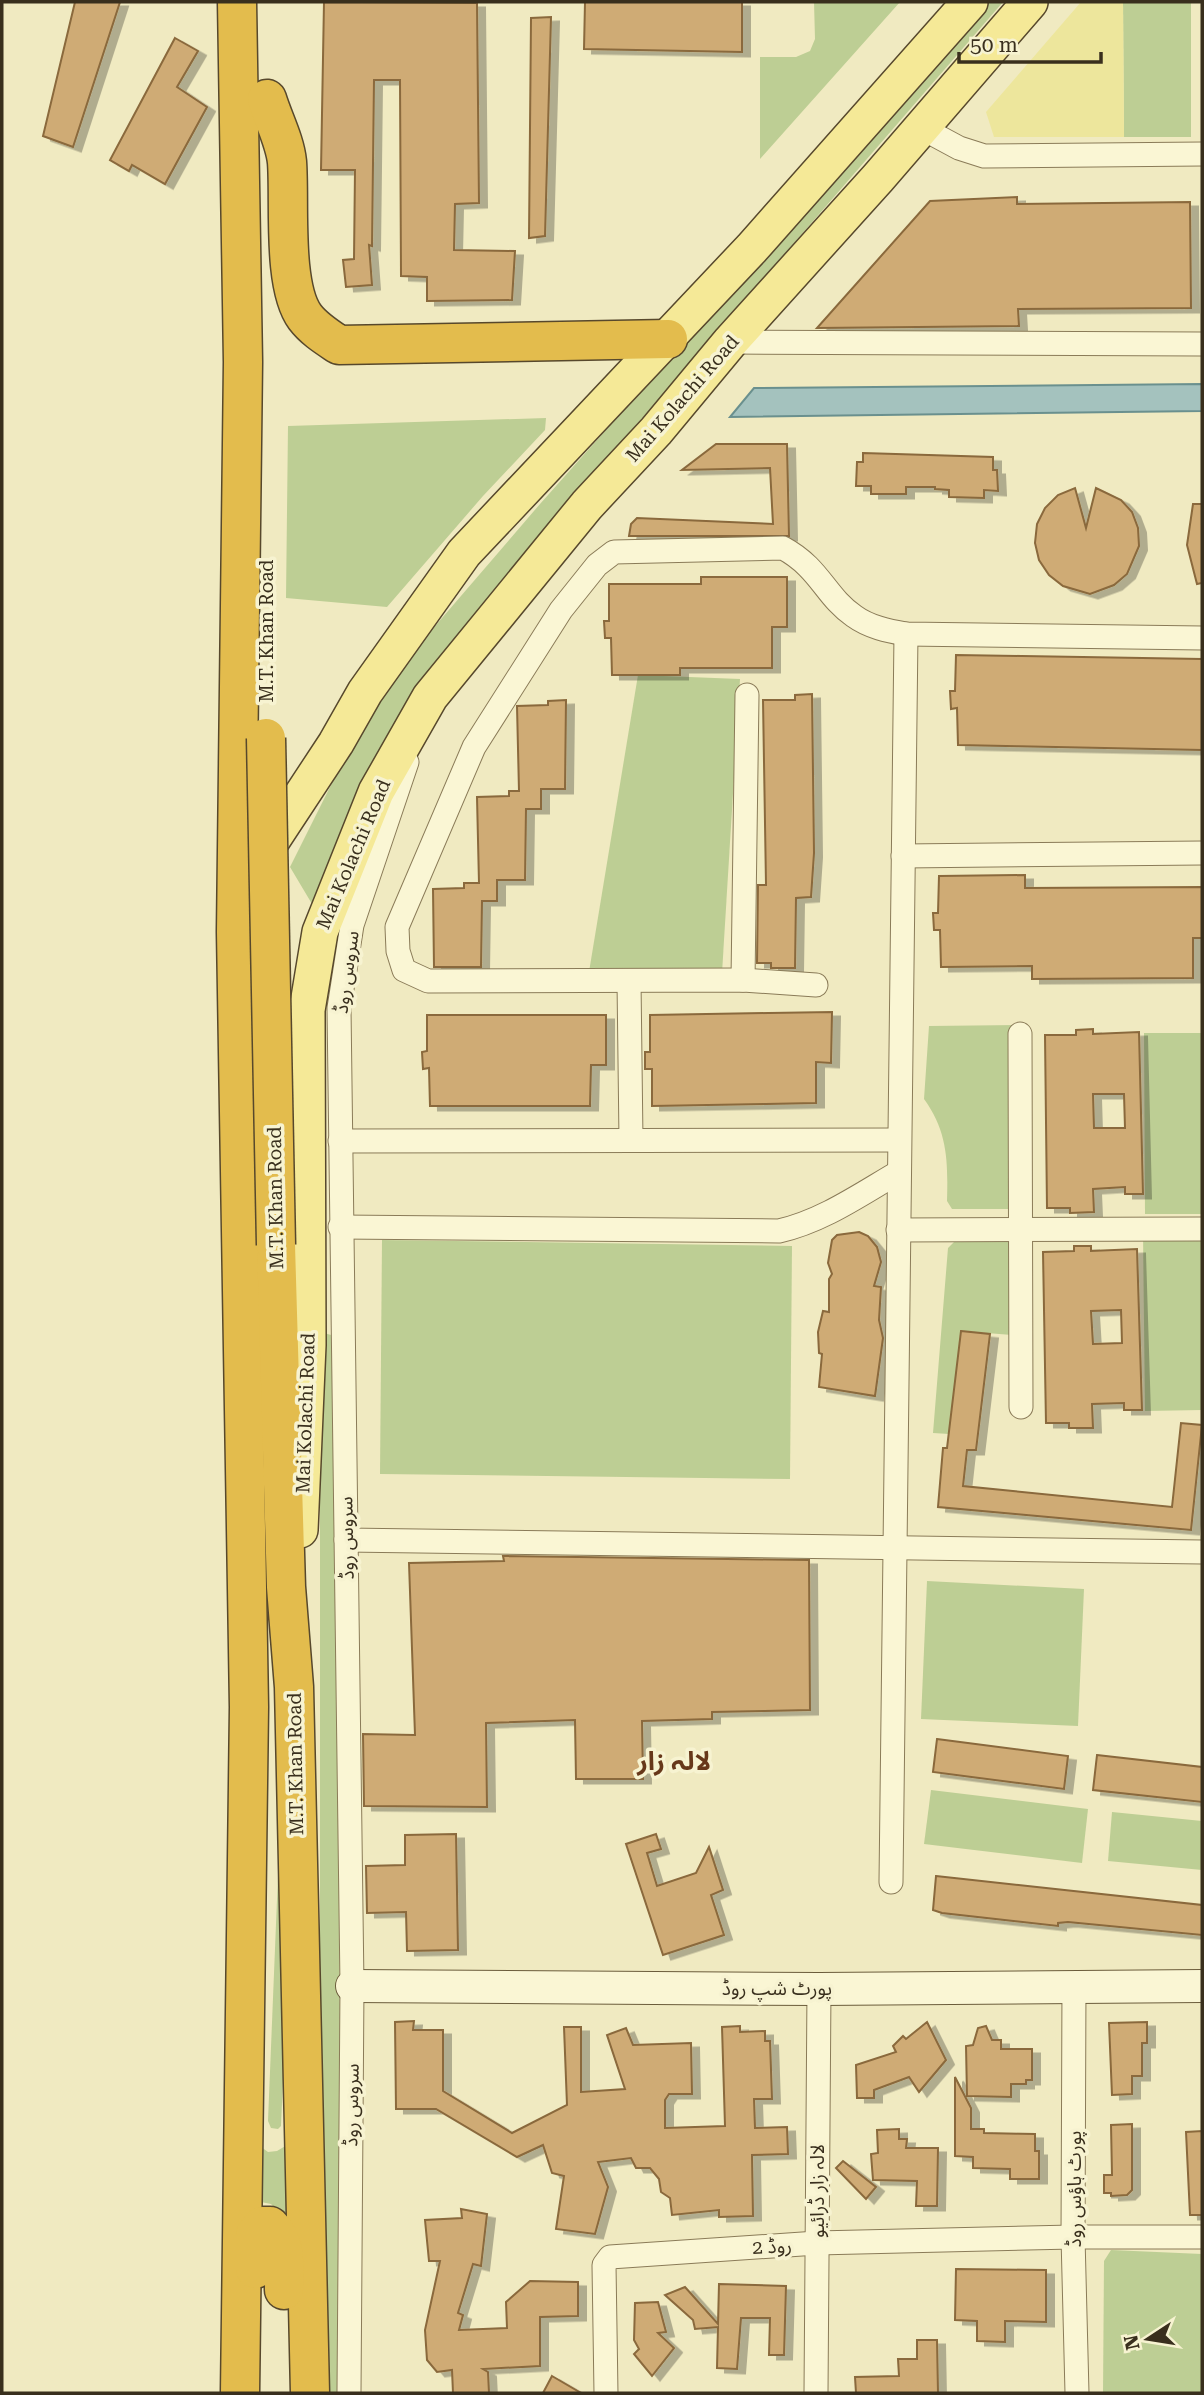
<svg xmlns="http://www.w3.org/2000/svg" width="1204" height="2395" viewBox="0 0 1204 2395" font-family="'Roboto Serif','Noto Sans Arabic',serif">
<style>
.green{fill:#bdce94}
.sand{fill:#ede69c}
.water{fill:#a4c2be;stroke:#6a908e;stroke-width:2}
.building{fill:#cfab75;stroke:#8a693c;stroke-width:2;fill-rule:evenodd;filter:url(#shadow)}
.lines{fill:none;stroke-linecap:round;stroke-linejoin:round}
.street-casing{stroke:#8a7b58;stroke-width:25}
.secondary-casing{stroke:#6b5c3b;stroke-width:34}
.primary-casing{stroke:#57482c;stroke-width:38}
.highway-casing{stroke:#57482c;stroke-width:41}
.street{stroke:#faf6d4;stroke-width:23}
.secondary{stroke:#faf6d4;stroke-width:32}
.primary{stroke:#f5e997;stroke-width:35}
.highway{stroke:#e3bc4d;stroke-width:38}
.highway-bridge-casing{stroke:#57482c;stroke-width:41;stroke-linecap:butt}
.highway-bridge{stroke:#e3bc4d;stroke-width:38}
.labels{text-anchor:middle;stroke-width:7;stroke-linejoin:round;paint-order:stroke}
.street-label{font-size:19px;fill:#392f1d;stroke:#f7f3d1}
.district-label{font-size:26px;font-weight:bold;fill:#67381a;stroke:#f7f3d1}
</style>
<defs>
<filter id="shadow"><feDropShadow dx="8" dy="4.5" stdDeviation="0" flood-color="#0004"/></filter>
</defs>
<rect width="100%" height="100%" fill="#f0eac1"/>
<!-- green -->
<g class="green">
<polygon points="814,2 900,2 760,159 760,57 796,57 810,51 815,39"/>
<polygon points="987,2 1003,2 638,423 545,535 315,909 290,867 354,739 399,668 540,504"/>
<polygon points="1123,2 1191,2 1191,137 1124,137"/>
<polygon points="546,418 545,430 483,496 387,607 286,598 288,426"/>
<polygon points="638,675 740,679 722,973 589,972"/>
<path d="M1019 1025 1012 1209H952L947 1201C948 1162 948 1132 924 1099L929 1026Z"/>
<polygon points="1144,1033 1202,1033 1202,1214 1145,1214"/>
<polygon points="1143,1233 1202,1233 1202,1410 1145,1411"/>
<polygon points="1009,1235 1012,1335 961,1331 949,1434 933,1433 948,1248 957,1239"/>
<polygon points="382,1240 792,1246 790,1479 380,1474"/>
<polygon points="320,1332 335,1336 340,2007 337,2393 320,2393"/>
<polygon points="927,1581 1084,1589 1078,1726 921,1719"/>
<polygon points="285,1703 293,1850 281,2126 278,2129 271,2128 268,2121"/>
<polygon points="931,1790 1088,1809 1082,1863 924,1844"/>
<polygon points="1112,1812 1202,1821 1202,1870 1108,1861"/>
<polygon points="292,2142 290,2226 271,2204 261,2202 257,2144 268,2152 277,2151"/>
<polygon points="1111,2250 1202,2254 1202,2393 1103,2393 1104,2261"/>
</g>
<!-- sand -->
<polygon class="sand" points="1081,2 1123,2 1124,137 994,137 986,112"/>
<!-- water -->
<polygon class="water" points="1202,384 1202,411 730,417 754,388"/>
<!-- building -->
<g class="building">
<polygon points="75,2 120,2 73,147 43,136"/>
<polygon points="324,2 477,3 479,203 455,204 454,250 515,251 512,300 427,301 427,277 401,276 400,80 374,80 372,246 369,245 372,285 346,287 343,260 354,259 355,170 321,170"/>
<polygon points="585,2 742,2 742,52 584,49"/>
<polygon points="551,17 545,236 529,238 531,18"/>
<polygon points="175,38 198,51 177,87 207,107 165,184 132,165 129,171 110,160"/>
<polygon points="1017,197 1017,204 1190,202 1191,308 1018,309 1019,326 817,328 930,201"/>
<polygon points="716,444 787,444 789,536 629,536 631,524 637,518 773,524 770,468 682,470"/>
<polygon points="863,453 993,457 993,470 997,470 998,491 984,490 984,498 949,497 949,490 935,489 935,487 906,487 906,494 871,494 871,486 856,486 857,462 863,462"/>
<polygon points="1075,488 1086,528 1096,488 1121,500 1132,512 1138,528 1139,546 1127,574 1114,585 1090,594 1063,586 1049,575 1039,560 1035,543 1037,524 1045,508 1058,495"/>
<polygon points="1193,504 1202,504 1202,583 1197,584 1187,545"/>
<polygon points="701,577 787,577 787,627 772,627 772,668 680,668 680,675 612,675 611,638 605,638 604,621 609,621 609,584 701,584"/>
<polygon points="956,655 1202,659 1202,750 958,745 957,708 951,709 950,691 955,691"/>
<polygon points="812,694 814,853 811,897 796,898 795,968 771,968 771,963 757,963 758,885 766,885 763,700 795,700 795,695"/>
<polygon points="566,700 565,789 541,789 541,809 526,809 525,880 497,880 497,901 482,901 481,967 434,967 433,889 464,888 464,883 479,883 477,797 509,796 509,791 519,791 517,706 548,705 548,701"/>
<polygon points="1025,875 1025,888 1202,887 1202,938 1193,938 1193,978 1032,979 1032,966 941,967 940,930 934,930 933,913 938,913 939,876"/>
<polygon points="832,1012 831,1063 816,1062 816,1103 652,1106 652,1069 645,1069 645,1052 650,1052 650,1015"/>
<polygon points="427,1015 606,1015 606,1065 591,1065 590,1106 430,1106 429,1068 423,1069 422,1052 427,1051"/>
<path d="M1093 1029V1034L1139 1032 1143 1194H1125V1187L1093 1189 1094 1212 1070 1213V1208H1047L1045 1035H1076V1030ZM1093 1094H1124L1125 1128H1094Z"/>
<polygon points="859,1232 868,1236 877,1247 881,1262 874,1286 881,1287 879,1320 883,1338 875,1396 819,1387 822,1354 819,1353 818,1332 823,1311 829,1312 829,1279 832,1274 828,1263 832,1240 837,1235"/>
<path d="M1074 1246H1091V1251L1137 1249 1142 1410H1124V1403L1092 1404 1093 1428H1069V1423H1046L1043 1252 1074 1251ZM1121 1310 1122 1343 1093 1344 1091 1311Z"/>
<polygon points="961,1331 990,1334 976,1450 967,1450 963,1486 1172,1507 1181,1423 1202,1425 1191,1530 938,1507 943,1448 947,1448"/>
<polygon points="503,1556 809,1560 810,1710 712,1712 712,1719 642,1721 643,1779 576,1779 575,1720 486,1723 487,1807 364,1806 363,1734 415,1735 409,1563 504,1561"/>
<polygon points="937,1739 1068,1756 1064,1789 933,1772"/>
<polygon points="1097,1755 1202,1767 1202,1802 1093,1790"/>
<polygon points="456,1834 458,1950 407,1951 406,1912 367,1913 366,1866 405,1865 405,1835"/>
<polygon points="656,1834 661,1849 647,1853 657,1886 696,1873 709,1847 723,1890 711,1895 724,1935 663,1955 626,1844"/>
<polygon points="936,1876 1202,1905 1202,1935 1068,1922 1058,1923 1058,1926 942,1913 933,1910"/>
<polygon points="414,2021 413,2030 443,2030 443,2091 512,2133 567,2105 564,2027 581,2027 581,2092 625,2089 607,2035 626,2028 633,2045 691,2043 692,2094 669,2094 665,2100 665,2128 725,2126 722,2027 740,2026 740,2032 765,2031 765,2041 770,2041 772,2099 754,2099 755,2128 787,2127 788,2154 752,2155 753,2216 719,2217 719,2210 672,2215 670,2198 661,2192 659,2179 650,2168 636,2168 631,2158 598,2162 608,2187 595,2234 556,2229 564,2176 552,2173 543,2145 517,2157 436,2109 396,2109 395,2022"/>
<polygon points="927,2022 946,2060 919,2092 909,2077 874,2090 874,2098 857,2098 856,2065 896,2052 893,2046 903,2036 906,2039"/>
<polygon points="1147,2022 1147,2043 1142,2043 1142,2076 1132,2076 1132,2094 1112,2095 1109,2023"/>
<polygon points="986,2026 992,2040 1001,2040 1001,2049 1032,2049 1032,2080 1026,2080 1026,2084 1011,2084 1011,2097 967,2096 966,2046 973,2045 978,2028"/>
<polygon points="955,2077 971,2108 971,2129 984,2129 984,2133 1035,2134 1035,2151 1039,2151 1039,2179 1010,2179 1010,2169 973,2168 973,2157 955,2156"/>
<polygon points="1132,2124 1132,2190 1127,2195 1111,2196 1111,2193 1104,2193 1104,2175 1112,2175 1111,2125"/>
<polygon points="899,2129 899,2139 907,2139 906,2148 938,2148 937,2206 916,2206 917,2181 873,2180 871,2154 878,2153 877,2130"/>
<polygon points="1202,2131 1202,2215 1190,2215 1186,2132"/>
<polygon points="843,2161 876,2187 866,2199 836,2168"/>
<polygon points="461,2209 487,2214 481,2266 473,2264 458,2313 463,2315 459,2330 507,2328 506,2302 530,2281 578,2282 578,2316 540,2317 540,2366 483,2369 488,2372 489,2393 453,2393 452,2370 437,2372 427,2360 425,2330 440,2261 429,2261 425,2220 462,2218"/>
<polygon points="956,2269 1046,2270 1046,2322 1005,2321 1005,2342 977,2341 977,2321 955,2320"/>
<polygon points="719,2284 786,2286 784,2355 769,2355 770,2318 741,2318 737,2369 717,2368 718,2327 695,2329 693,2320 665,2295 685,2287 718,2324"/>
<polygon points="658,2302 666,2332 658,2333 674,2348 652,2376 634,2354 639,2349 634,2340 635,2303"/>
<polygon points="917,2340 937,2340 938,2393 856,2393 855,2377 899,2376 898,2359 917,2359"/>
<polygon points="552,2376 581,2393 543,2393"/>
</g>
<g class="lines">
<!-- street casing -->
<g class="street-casing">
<g id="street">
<polyline points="920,127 959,148 984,156 1202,154"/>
<polyline points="730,342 1202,344"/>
<polyline points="903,856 1202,853"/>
<polyline points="743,980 747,695"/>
<polyline points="629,981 631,1140"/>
<path d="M816 985 743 980 428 981 404 970 398 951 397 927 474 747 561 610 597 565 614 552 783 548C820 568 825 596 854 616 869 627 888 631 906 634L1202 638"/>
<polyline points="1020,1034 1021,1407"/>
<polyline points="340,1141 899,1140"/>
<path d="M340 1227 779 1231C823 1221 861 1194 899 1172"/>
<polyline points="898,1230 1202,1229"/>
<polyline points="346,1540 1202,1552"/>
<polyline points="891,1882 906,634"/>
<polyline points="1074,1985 1073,2237 1077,2393"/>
<polyline points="349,2393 352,1986 339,1008 352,925 407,762"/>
<polyline points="606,2393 604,2265 610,2257 817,2243 1073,2237 1202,2237"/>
<polyline points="816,2393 819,1989"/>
</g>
</g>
<!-- secondary casing -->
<g class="secondary-casing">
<polyline id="secondary" points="352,1986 819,1989 1202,1986"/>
</g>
<!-- primary casing -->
<g class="primary-casing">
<g id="primary">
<polyline points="261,857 336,743 365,692 464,553 752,248 970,2"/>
<polyline points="300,1530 308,1345 307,1010 320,932 376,792 430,697 587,505 656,431 730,342 878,178 1030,2"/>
</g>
</g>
<!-- highway casing -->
<g class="highway-casing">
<g id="highway">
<polyline points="237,2 243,362 236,932 249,1707 240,2393"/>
<path d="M267 99C273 119 285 141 287 162 290 201 282 286 305 317 314 329 327 337 339 345L668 339"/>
<polyline points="276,1245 286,1587 294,1687 310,2393"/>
<path d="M255 2269V2235L262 2226H270C288 2243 284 2266 284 2290"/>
</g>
</g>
<!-- street -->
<use href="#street" class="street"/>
<!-- secondary -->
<use href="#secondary" class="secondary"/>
<!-- primary -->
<use href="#primary" class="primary"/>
<!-- highway -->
<use href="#highway" class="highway"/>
<!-- highway-bridge casing -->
<g class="highway-bridge-casing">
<polyline id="highway-bridge" points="266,738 276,1245"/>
</g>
<!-- highway-bridge -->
<use href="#highway-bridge" class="highway-bridge"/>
</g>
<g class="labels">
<!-- street labels -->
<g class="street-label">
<text transform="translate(682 398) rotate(-49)" y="7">Mai Kolachi Road</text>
<text transform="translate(266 631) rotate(-90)" y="7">M.T. Khan Road</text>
<text transform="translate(353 854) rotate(-67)" y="7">Mai Kolachi Road</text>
<text transform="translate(346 972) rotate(-82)" y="7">سروس روڈ</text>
<text transform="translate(275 1198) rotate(-91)" y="7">M.T. Khan Road</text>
<text transform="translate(305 1413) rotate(-88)" y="7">Mai Kolachi Road</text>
<text transform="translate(346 1538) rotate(-91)" y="7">سروس روڈ</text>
<text transform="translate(295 1764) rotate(-91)" y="7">M.T. Khan Road</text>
<text x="777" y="1995">پورٹ شپ روڈ</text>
<text transform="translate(351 2105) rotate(-89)" y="7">سروس روڈ</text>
<text transform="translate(1074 2189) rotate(-90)" y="7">پورٹ ہاؤس روڈ</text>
<text transform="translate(817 2191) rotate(-90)" y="7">لالہ زار ڈرائیو</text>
<text transform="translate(772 2246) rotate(-3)" y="7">روڈ 2</text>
</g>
<!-- district labels -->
<g class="district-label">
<text x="674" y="1770">لالہ زار</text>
</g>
</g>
<!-- border -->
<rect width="1204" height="2395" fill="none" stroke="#392f1d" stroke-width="7"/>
<!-- north arrow -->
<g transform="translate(1148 2339) rotate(258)" stroke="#f7f3d1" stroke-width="5" paint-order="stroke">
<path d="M0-5L12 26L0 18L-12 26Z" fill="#392f1d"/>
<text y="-10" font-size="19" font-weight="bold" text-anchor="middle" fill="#392f1d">N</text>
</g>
<!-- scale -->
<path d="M959 52v10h142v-10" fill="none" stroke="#392f1d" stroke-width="3.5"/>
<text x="970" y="52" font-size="21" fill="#392f1d" stroke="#f7f3d1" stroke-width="5" paint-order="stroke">50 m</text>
</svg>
